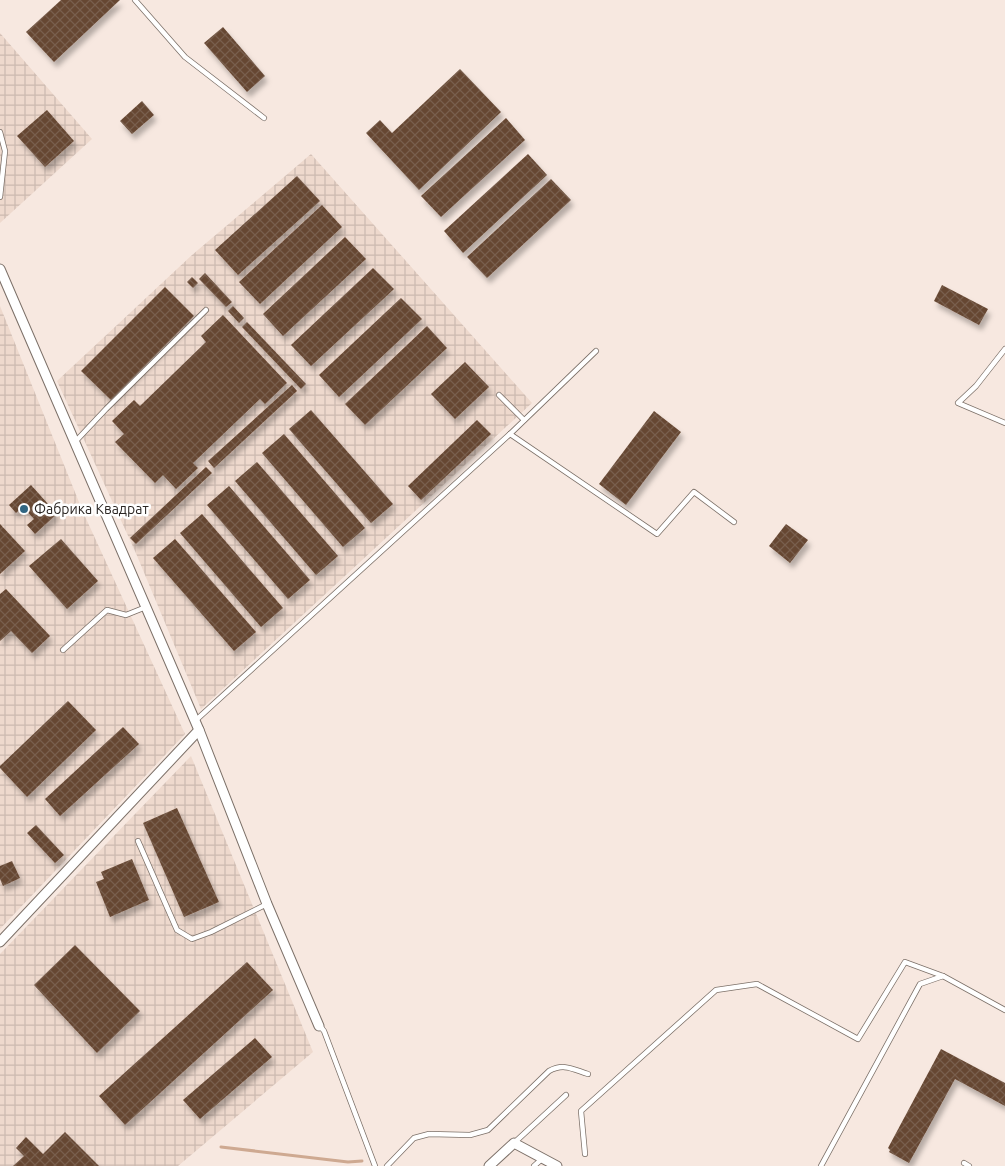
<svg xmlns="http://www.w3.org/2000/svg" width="1005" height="1166" viewBox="0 0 1005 1166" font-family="Ubuntu,sans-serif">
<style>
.industrial{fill:url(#industrial-grid)}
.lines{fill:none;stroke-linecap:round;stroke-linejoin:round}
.stream{stroke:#cea991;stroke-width:3}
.building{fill:url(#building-cross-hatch);filter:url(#shadow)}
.service-casing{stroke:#7c7068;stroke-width:6}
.minor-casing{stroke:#7c7068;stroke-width:11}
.service{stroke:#fff;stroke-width:4.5}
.minor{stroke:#fff;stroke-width:9}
.poi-dot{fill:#316682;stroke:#fff;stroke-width:2}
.labels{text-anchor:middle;stroke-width:5;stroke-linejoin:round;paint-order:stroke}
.poi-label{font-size:14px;fill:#2b2623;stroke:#fff;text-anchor:start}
</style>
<defs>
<pattern id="industrial-grid" width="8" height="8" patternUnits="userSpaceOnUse" patternTransform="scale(1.25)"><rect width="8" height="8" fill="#eed9cd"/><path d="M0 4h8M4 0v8" fill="none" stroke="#ccbab0"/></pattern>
<pattern id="building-cross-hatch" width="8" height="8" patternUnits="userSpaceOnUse" patternTransform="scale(1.25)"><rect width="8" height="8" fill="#664631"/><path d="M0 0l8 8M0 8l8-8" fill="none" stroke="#785e4d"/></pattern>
<filter id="shadow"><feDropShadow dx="3" dy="5.5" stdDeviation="2.5" flood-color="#0004"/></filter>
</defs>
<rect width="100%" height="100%" fill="#f7e8e0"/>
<!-- industrial -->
<g class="industrial">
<polygon points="0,33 92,139 0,223"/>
<polygon points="311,154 532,403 201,709 135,551 57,381 192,255"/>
<polygon points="0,306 83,512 185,734 0,929"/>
<polygon points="191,756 313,1052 178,1166 0,1166 0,954"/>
</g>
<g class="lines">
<!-- stream -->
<polyline class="stream" points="221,1147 348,1162 362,1161"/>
</g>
<!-- building -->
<g class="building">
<polygon points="61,0 120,0 54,62 26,32"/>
<polygon points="223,27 265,76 247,92 204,43"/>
<polygon points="460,69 501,112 419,190 366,133 380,120 392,133"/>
<polygon points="142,101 154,115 132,134 120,121"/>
<polygon points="47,110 74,141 45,167 17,136"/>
<polygon points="506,118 525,140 441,217 421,196"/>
<polygon points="528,154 547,175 463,253 444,231"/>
<polygon points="297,176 320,201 238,275 215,250"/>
<polygon points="551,179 571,200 487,278 467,257"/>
<polygon points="322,205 342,227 260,304 239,282"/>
<polygon points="345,237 366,259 283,336 263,314"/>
<polygon points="373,268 394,289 311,366 291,345"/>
<polygon points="205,273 232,302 226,307 199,279"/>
<polygon points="192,277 198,283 193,288 187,282"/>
<polygon points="942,285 988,309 979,325 934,301"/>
<polygon points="165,287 194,316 111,400 81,371"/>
<polygon points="401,298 422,319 339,397 319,375"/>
<polygon points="233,306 244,318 239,323 228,311"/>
<polygon points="223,315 287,383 265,404 260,399 193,463 198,468 176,489 163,475 155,483 115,442 124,434 112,421 134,400 140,406 206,342 201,336"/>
<polygon points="247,322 306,384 301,389 242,327"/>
<polygon points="427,326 447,348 365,425 345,404"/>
<polygon points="465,362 489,387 455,419 431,394"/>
<polygon points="292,385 297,391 214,468 208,461"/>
<polygon points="311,410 393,504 371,523 289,429"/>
<polygon points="654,411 681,432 626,505 599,484"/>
<polygon points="477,420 491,434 421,500 408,486"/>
<polygon points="284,434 365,528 343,547 262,453"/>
<polygon points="257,462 338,556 316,575 235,481"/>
<polygon points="206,467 212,473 136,544 130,538"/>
<polygon points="31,485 57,514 35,534 27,525 34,519 23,507 16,513 9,505"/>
<polygon points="229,486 310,580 288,599 207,505"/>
<polygon points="202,514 283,608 261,627 180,533"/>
<polygon points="0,524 25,551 0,574"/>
<polygon points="786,524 808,540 790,563 769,546"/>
<polygon points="61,539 98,581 67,609 29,566"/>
<polygon points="175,539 256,632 234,651 153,558"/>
<polygon points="6,589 50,636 32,653 11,631 0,641 0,594"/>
<polygon points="68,701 96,730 27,797 0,768 0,766"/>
<polygon points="123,727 139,744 60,816 45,799"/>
<polygon points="177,808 219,902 184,917 143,823"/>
<polygon points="36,825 64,855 55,863 27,833"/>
<polygon points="132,859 149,900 110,917 96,882 104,879 101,872"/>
<polygon points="12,861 20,878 3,886 0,879 0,866"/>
<polygon points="75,945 140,1011 97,1053 34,985"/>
<polygon points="247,962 273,990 125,1125 99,1096"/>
<polygon points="255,1038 272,1057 200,1119 183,1100"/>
<polygon points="941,1049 1005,1083 1005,1106 955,1079 909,1163 889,1152 890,1150 888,1148"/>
<polygon points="65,1132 99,1166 13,1166 24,1156 16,1148 26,1137 43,1154"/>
</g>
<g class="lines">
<!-- service casing -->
<g class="service-casing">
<g id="service">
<polyline points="135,0 185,57 264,118"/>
<polyline points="0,132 5,151 0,197"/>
<polyline points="1005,349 976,386 958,403 1005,423"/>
<polyline points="499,395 524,420"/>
<polyline points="510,434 657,534 694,492 734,522"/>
<polyline points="75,442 106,409 206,310"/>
<polyline points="63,650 107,610 126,615 146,607"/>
<polyline points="195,721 510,434 596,351"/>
<polyline points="138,841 177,930 192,939 211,932 267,904"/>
<polyline points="320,1026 324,1031 375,1166"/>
<polyline points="514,1143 566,1095"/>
<polyline points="585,1154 581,1111 716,990 757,984 858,1039 905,962 943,976"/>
<polyline points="964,1163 969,1166"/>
<path d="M387 1166 414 1138 429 1134 470 1135 488 1130 549 1071C564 1063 572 1069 588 1074"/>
<polyline points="534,1166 543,1158"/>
<polyline points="821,1166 920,984 943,976 1005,1010"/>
</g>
</g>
<!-- minor casing -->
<g class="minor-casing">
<g id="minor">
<polyline points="0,269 199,730 267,904 319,1026"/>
<polyline points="0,942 199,730"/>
<polyline points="489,1166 514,1143 557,1166"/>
</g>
</g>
<!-- service -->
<use href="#service" class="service"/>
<!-- minor -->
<use href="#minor" class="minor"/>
</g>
<!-- markers -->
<circle class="poi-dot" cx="24" cy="509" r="5"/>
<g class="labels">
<!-- poi labels -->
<g class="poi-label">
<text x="34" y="514">Фабрика Квадрат</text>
</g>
</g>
</svg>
